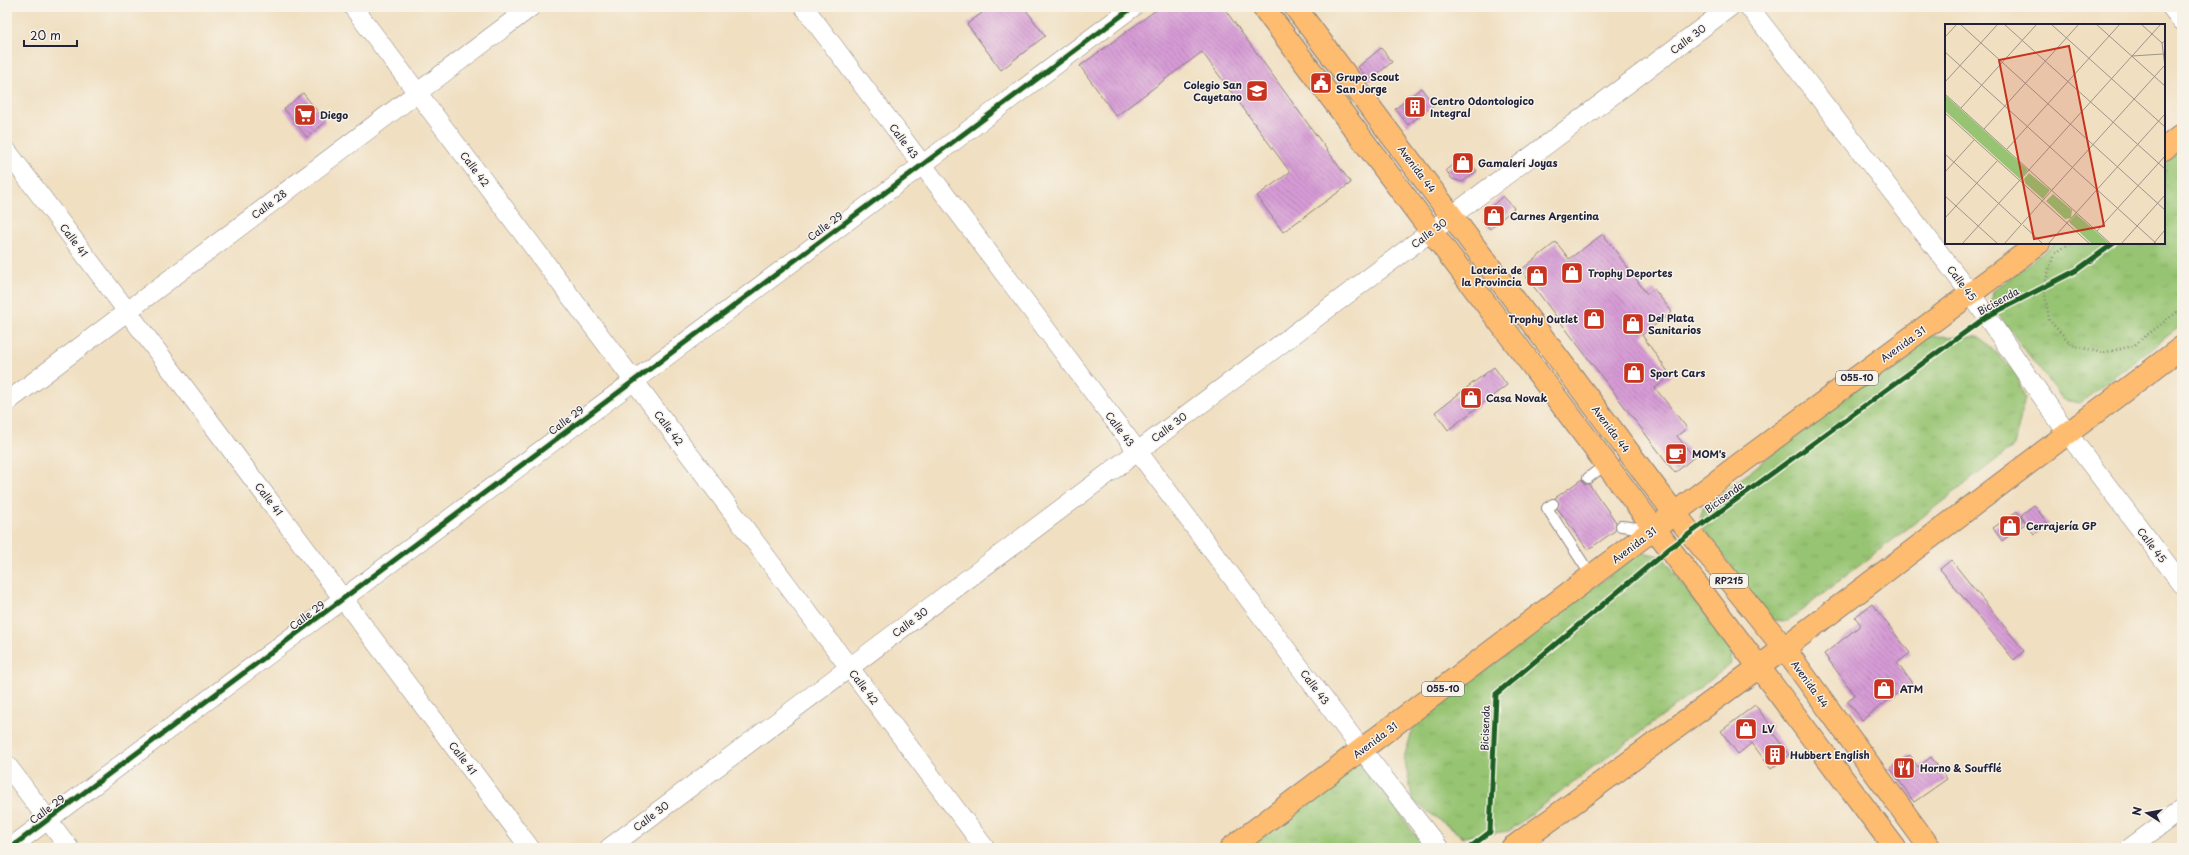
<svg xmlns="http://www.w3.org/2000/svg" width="2189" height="855" viewBox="0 0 2189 855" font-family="'Playpen Sans',sans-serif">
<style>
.grass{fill:url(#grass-tufts);stroke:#5c7356}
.building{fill:url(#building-back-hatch)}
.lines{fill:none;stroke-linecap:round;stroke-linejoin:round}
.lane-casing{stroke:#89807e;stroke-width:12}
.street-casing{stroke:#89807e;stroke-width:20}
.primary-casing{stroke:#89807e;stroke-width:24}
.highway-casing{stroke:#89807e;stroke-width:24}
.path{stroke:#89807e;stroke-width:2.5;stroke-dasharray:1 3;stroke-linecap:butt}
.lane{stroke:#fff;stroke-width:10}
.street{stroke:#fff;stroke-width:19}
.primary{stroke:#fdbc6f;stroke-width:22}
.highway{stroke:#fdbc6f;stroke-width:22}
.cycleway-casing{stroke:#f7f3e8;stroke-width:8}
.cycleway{stroke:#1b5e20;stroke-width:5}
.labels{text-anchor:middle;stroke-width:3;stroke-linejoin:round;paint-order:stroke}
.shield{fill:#f7f3e8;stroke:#62616f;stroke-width:1}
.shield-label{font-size:9px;font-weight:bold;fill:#22223b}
.street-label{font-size:10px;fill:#22223b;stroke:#f7f3e8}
.poi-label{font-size:10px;font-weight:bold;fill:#22223b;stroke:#f7f3e8;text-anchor:start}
.inset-road{fill:none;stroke:#9e938b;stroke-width:1}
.view{fill:#c8321e;fill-opacity:0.15;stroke:#c8321e;stroke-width:2}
.inset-edge{fill:none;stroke:#22223b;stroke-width:2}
</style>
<defs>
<pattern id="grass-tufts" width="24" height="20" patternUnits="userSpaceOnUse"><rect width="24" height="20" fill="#97c472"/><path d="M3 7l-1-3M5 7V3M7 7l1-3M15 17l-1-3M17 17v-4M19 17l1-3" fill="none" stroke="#82a864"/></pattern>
<pattern id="building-back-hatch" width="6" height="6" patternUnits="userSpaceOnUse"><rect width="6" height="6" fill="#d69bd5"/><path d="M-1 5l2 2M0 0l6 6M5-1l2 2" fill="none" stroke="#ad7eae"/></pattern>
</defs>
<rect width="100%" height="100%" fill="#f7f3e8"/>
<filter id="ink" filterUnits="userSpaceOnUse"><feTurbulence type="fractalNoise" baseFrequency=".025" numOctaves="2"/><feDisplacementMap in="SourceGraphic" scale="8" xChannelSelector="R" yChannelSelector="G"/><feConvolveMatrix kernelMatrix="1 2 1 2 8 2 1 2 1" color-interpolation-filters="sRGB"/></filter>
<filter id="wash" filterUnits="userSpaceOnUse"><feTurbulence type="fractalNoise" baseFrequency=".012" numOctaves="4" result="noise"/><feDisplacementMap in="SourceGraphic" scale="16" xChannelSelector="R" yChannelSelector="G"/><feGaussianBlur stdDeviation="0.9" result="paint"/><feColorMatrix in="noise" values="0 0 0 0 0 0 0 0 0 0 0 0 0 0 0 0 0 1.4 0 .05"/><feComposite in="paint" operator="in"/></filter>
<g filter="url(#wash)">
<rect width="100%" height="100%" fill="#f0dfc1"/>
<!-- grass -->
<g class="grass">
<polygon points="2182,148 2182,325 2080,403 2063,400 1991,305 1993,291 2056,243 2164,243 2164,162"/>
<polygon points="1925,336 1981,337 2016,373 2025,398 2014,446 1788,621 1771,620 1699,524 1703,508"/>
<polygon points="1641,552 1662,556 1733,651 1730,665 1509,831 1463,837 1413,801 1404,757 1415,723"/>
<polygon points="1360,760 1425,848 1244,848"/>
</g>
<g id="blocks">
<!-- building -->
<g class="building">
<polygon points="990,7 1024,7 1045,36 1001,70 967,24"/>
<polygon points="1160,7 1223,7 1351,183 1283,232 1257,196 1290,172 1202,52 1116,116 1080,66"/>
<polygon points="1381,48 1392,62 1369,81 1358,67"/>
<polygon points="1421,88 1434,105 1408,125 1395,109"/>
<polygon points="303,93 326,122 307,137 284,109"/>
<polygon points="1465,155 1477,171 1463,182 1452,179 1446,170"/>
<polygon points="1503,196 1514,208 1490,229 1483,221 1485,212"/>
<polygon points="1603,234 1647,294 1654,289 1672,312 1642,335 1671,376 1655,388 1687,428 1677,436 1694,457 1675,473 1521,270 1556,242 1569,259"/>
<polygon points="1494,367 1507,385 1448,430 1435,412"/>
<polygon points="1582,479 1585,484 1589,484 1616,522 1616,530 1588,550 1557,508 1559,503 1555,498"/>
<polygon points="2034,505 2048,524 2034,534 2021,515"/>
<polygon points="2017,511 2026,523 2002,541 1993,528"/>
<polygon points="1951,560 2024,651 2014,660 1940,569"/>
<polygon points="1872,604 1910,653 1897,663 1912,683 1862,720 1847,701 1855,695 1824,654 1861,625 1855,617"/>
<polygon points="1755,705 1772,727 1770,729 1789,755 1771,769 1752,743 1738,754 1721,731"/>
<polygon points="1910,755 1918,767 1931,757 1947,779 1914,802 1890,768"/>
</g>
</g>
</g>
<g filter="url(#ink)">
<use href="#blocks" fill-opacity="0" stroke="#89807e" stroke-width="1"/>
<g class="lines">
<!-- lane casing -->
<g class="lane-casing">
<g id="lane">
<polyline points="1588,478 1606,464"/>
<polyline points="1553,504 1547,508 1592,577"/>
<polyline points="1621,526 1649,529"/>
</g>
</g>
<!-- street casing -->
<g class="street-casing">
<g id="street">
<polyline points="353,7 985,848"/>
<polyline points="804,7 1362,750 1439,848"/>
<polyline points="1749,7 1971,294 2068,434 2182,584"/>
<polyline points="2171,7 2182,21"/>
<polyline points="7,151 530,848"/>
<polyline points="7,402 531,7"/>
<polyline points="7,765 69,848"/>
<polyline points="10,848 1133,7"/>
<polyline points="609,848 1730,7"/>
<polyline points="2130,848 2182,809"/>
</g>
</g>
<!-- primary casing -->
<g class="primary-casing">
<g id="primary">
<polyline points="1263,7 1655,529"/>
<polyline points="1295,7 1675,514"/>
</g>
</g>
<!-- highway casing -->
<g class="highway-casing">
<g id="highway">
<polyline points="2164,149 2182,135"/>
<polyline points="1675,514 1784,648 1930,848"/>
<polyline points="1655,529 1895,848"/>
<polyline points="1231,848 1745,460 2039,243"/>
<polyline points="1512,848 1759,667 2182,347"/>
</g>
</g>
<!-- path -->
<g class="path">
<polyline points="2164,172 2169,168"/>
<polyline points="2056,253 2070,243"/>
<polyline points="2053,257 2044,287 2049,320 2072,345 2102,353 2133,346 2182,308"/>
</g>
<!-- lane -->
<use href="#lane" class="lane"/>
<!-- street -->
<use href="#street" class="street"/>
<!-- primary -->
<use href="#primary" class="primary"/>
<!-- highway -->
<use href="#highway" class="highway"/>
<!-- cycleway casing -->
<g class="cycleway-casing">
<g id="cycleway">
<polyline points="10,848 1133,7"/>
<polyline points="1469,848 1490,832 1496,694 1670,548 1986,317 2077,270 2114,243"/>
</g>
</g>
<!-- cycleway -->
<use href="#cycleway" class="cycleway"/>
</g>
</g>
<!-- icons -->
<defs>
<g id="civic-square" transform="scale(1.15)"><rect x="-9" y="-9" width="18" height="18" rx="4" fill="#c8321e" stroke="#f7f3e8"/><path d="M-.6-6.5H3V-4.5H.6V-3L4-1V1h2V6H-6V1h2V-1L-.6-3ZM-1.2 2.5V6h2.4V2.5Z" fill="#fff"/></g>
<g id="school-square" transform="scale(1.15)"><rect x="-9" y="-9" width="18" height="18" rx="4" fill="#c8321e" stroke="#f7f3e8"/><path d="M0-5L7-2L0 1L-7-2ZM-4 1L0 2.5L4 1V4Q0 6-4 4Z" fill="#fff"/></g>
<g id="building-square" transform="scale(1.15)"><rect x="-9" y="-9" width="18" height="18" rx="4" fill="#c8321e" stroke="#f7f3e8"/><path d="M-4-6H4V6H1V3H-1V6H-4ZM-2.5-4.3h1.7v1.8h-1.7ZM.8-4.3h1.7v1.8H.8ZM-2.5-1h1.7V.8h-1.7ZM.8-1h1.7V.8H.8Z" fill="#fff"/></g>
<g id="supermarket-square" transform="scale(1.15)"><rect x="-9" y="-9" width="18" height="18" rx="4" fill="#c8321e" stroke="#f7f3e8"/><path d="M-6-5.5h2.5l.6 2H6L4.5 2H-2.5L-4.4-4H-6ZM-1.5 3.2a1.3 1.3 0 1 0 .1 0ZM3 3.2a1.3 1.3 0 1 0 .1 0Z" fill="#fff"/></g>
<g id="shop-square" transform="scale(1.15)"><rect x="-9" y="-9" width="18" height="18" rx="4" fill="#c8321e" stroke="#f7f3e8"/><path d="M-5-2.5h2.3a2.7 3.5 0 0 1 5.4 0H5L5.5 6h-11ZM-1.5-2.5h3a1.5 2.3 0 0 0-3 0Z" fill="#fff"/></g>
<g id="cafe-square" transform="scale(1.15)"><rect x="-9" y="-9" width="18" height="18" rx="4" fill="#c8321e" stroke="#f7f3e8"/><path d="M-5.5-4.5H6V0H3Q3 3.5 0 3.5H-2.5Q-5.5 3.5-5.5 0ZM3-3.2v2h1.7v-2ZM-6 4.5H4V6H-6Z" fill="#fff"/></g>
<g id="restaurant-square" transform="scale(1.15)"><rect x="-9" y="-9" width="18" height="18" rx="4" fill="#c8321e" stroke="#f7f3e8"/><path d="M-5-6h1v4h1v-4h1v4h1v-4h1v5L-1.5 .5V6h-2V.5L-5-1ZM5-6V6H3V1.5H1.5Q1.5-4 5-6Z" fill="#fff"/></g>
</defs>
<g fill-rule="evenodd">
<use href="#civic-square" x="1321" y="83"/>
<use href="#school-square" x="1257" y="91"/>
<use href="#building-square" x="1415" y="107"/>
<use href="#supermarket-square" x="305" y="115"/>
<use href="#shop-square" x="1463" y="163"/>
<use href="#shop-square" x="1494" y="216"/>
<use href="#shop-square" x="1572" y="273"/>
<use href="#shop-square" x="1537" y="276"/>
<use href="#shop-square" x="1594" y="319"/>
<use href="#shop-square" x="1633" y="324"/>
<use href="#shop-square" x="1634" y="373"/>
<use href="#shop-square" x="1471" y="398"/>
<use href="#cafe-square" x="1676" y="454"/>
<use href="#shop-square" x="2010" y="526"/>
<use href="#shop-square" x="1884" y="689"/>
<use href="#shop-square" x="1746" y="729"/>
<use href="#building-square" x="1775" y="755"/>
<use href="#restaurant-square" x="1904" y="768"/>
</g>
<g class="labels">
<!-- shield labels -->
<g class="shield">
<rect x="1836" y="371" width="42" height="14" rx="3"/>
<rect x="1710" y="574" width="38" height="14" rx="3"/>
<rect x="1422" y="682" width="42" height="14" rx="3"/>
</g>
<g class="shield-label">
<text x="1857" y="381">055-10</text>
<text x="1729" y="584">RP215</text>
<text x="1443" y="692">055-10</text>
</g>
<!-- street labels -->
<g class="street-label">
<text transform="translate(1688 39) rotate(-37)" y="4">Calle 30</text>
<text transform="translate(904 141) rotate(53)" y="4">Calle 43</text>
<text transform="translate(475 169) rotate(53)" y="4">Calle 42</text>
<text transform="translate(1417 169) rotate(53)" y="4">Avenida 44</text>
<text transform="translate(269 204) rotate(-37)" y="4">Calle 28</text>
<text transform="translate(825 226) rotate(-37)" y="4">Calle 29</text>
<text transform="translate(1429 233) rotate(-37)" y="4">Calle 30</text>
<text transform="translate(74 240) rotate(53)" y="4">Calle 41</text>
<text transform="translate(1962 283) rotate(53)" y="4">Calle 45</text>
<text transform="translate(1998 301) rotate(-29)" y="4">Bicisenda</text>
<text transform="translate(1903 344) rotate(-36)" y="4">Avenida 31</text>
<text transform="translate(566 420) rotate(-37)" y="4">Calle 29</text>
<text transform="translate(1169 427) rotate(-37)" y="4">Calle 30</text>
<text transform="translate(669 428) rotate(53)" y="4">Calle 42</text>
<text transform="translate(1120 429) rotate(53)" y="4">Calle 43</text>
<text transform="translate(1611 429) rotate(53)" y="4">Avenida 44</text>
<text transform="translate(1724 497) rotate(-36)" y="4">Bicisenda</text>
<text transform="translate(269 499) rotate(53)" y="4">Calle 41</text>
<text transform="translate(1634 545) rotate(-37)" y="4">Avenida 31</text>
<text transform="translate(2152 545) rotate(53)" y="4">Calle 45</text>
<text transform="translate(307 615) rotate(-37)" y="4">Calle 29</text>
<text transform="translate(910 622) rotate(-37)" y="4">Calle 30</text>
<text transform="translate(1810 684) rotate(54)" y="4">Avenida 44</text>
<text transform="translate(864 687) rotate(53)" y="4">Calle 42</text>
<text transform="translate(1315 687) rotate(53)" y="4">Calle 43</text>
<text transform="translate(1485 728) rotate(-88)" y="4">Bicisenda</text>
<text transform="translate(1375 740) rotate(-37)" y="4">Avenida 31</text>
<text transform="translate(463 758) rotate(53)" y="4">Calle 41</text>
<text transform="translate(47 809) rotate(-37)" y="4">Calle 29</text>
<text transform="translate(651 816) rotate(-37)" y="4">Calle 30</text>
</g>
<!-- poi labels -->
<g class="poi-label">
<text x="1336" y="81">Grupo Scout<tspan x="1336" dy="12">San Jorge</tspan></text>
<text x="1242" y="89" text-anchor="end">Colegio San<tspan x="1242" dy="12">Cayetano</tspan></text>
<text x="1430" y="105">Centro Odontologico<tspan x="1430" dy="12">Integral</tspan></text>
<text x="320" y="119">Diego</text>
<text x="1478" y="167">Gamaleri Joyas</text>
<text x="1510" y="220">Carnes Argentina</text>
<text x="1522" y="274" text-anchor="end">Loteria de<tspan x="1522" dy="12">la Provincia</tspan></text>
<text x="1588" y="277">Trophy Deportes</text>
<text x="1648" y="322">Del Plata<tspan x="1648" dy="12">Sanitarios</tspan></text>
<text x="1578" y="323" text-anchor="end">Trophy Outlet</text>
<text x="1650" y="377">Sport Cars</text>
<text x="1486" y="402">Casa Novak</text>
<text x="1692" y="458">MOM's</text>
<text x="2026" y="530">Cerrajería GP</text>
<text x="1900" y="693">ATM</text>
<text x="1762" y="733">LV</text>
<text x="1790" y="759">Hubbert English</text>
<text x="1920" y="772">Horno &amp; Soufflé</text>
</g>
</g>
<!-- overview -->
<g transform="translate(1945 24)">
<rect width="220" height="220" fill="#f0dfc1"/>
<path d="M0 71 83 146 75 155 0 87ZM84 149 105 166 98 175 80 159 79 155ZM108 170 127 186 126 194 120 195 101 177ZM131 190 165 220H147L124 198Z" fill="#97c472"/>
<path class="inset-road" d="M15 0 220 186M59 0 220 145M106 0 220 103M151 0 220 62M196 0 217 19M0 13 12 0M220 17 217 19 220 43M0 28 212 220M187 32 218 30M0 58 53 0M0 70 166 220M16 84 92 0M0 89 145 220M39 105 134 0M62 125 175 0M0 130 76 200M0 148 29 116M107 166 219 42M0 172 53 220M0 194 52 137M78 201 98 220M152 207 220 132M17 220 216 0M59 220 107 166M103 220 220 90M176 220 220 171M208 220 220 206"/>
<path class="view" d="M124 22 159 202 89 215 54 36Z"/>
<rect width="220" height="220" class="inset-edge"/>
</g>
<!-- margin -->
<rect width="2189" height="855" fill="none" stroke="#f7f3e8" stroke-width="24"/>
<!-- north arrow -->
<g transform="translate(2147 813) rotate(281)" stroke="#f7f3e8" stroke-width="3" paint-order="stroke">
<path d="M0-3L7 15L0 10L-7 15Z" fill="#22223b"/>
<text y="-6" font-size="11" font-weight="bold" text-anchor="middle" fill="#22223b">N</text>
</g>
<!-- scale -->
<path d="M24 40v6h53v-6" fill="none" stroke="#22223b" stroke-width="2"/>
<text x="30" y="40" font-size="12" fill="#22223b" stroke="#f7f3e8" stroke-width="3" paint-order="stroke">20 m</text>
</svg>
